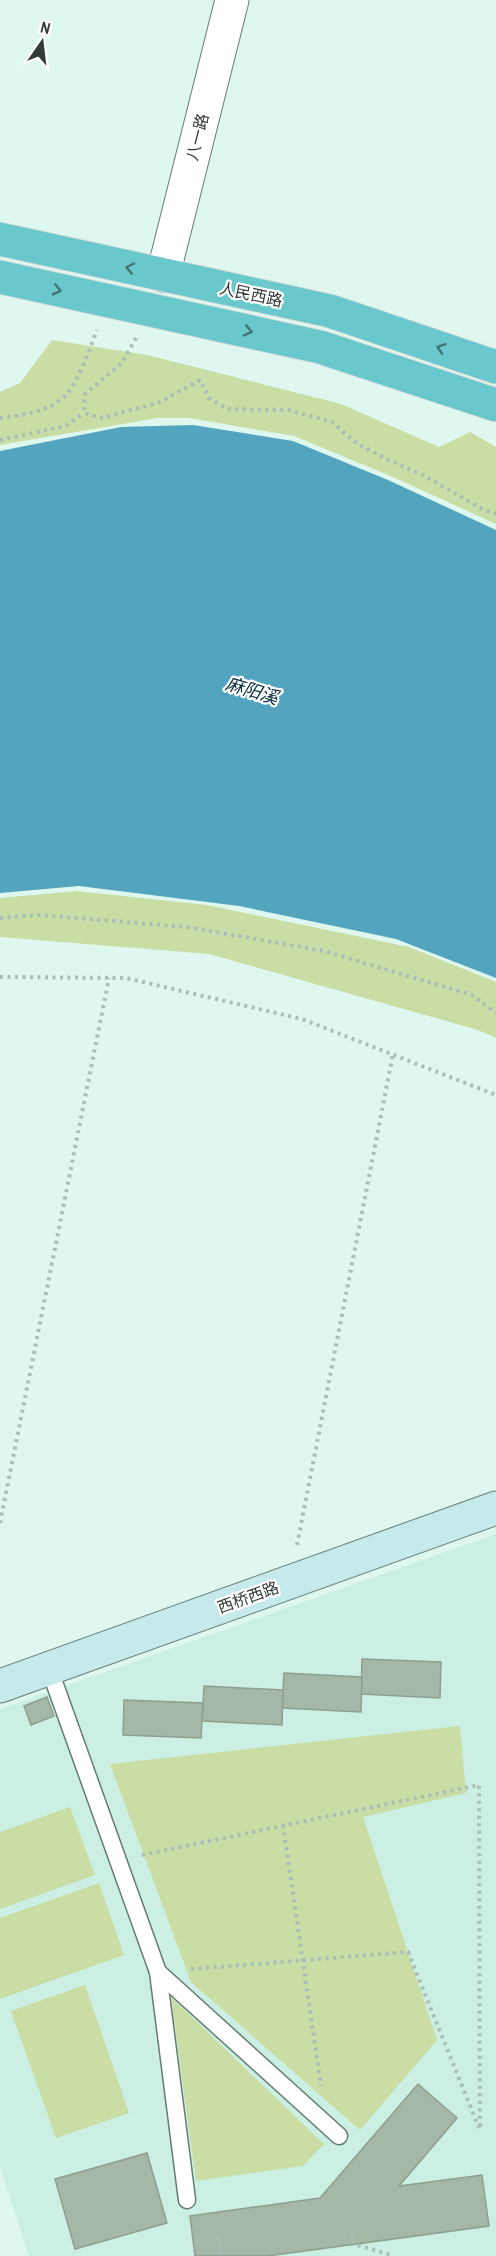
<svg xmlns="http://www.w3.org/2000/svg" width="496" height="2256" viewBox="0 0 496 2256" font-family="'Archivo Narrow','Noto Sans SC',sans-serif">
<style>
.built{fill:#ccefe3}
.green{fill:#cadda5}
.water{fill:#53a4bf}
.building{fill:#a5b7a7;stroke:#8e9f90;stroke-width:1.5}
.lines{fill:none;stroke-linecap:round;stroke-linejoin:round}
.service-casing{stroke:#657c74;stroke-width:19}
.tertiary-casing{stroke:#657c74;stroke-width:35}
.secondary-casing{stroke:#657c74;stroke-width:35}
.trunk-casing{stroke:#dadcdb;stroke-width:35}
.path{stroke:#a9beb7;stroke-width:4;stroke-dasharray:3 4.5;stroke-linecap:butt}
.service{stroke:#fff;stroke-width:16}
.tertiary{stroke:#fff;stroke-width:33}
.secondary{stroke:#c6eaec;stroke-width:33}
.trunk{stroke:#68c8cb;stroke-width:33}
.oneway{stroke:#477372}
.labels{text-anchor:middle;stroke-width:4.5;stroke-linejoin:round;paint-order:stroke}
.street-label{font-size:16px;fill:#313b37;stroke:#fff}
.water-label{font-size:18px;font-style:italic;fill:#072f3b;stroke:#fff}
</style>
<rect width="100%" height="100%" fill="#def8ef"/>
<!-- built -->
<polygon class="built" points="496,1534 496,2256 29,2256 0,2167 0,1709"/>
<!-- green -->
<g class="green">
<polygon points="52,340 147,355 341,404 439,447 470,432 496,447 496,524 393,477 294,436 189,418 158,418 0,445 0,392 20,383"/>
<polygon points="76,891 207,905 409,947 496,982 496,1038 478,1030 209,954 0,937 0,898"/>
<polygon points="460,1726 466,1793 363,1817 437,2040 360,2130 191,1982 110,1764"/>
<polygon points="70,1807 95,1875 0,1909 0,1832"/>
<polygon points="99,1883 124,1955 0,1999 0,1918"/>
<polygon points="85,1985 129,2113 56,2138 11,2011"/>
<polygon points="171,1997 324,2144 303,2166 196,2181"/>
</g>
<!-- water -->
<polygon class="water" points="193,425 293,441 388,480 496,530 496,978 396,939 239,906 79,886 0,893 0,451 121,427"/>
<!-- building -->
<g class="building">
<polygon points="362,1659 441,1662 440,1698 361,1694"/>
<polygon points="284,1673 362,1677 361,1712 282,1708"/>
<polygon points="204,1686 283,1690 282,1725 202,1721"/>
<polygon points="47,1697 54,1716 31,1725 24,1706"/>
<polygon points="124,1700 203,1703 201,1738 123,1735"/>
<polygon points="418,2084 457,2118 399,2186 482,2175 489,2226 268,2256 195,2256 190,2216 320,2198"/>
<polygon points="147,2153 167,2223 75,2249 55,2179"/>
</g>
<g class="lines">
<!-- service casing -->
<g class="service-casing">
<g id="service">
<polyline points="49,1668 158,1972 187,2200"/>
<polyline points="158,1972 339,2136"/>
</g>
</g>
<!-- tertiary casing -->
<g class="tertiary-casing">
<polyline id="tertiary" points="163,275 232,0"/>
</g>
<!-- secondary casing -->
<g class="secondary-casing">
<polyline id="secondary" points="0,1686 496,1508"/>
</g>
<!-- trunk casing -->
<g class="trunk-casing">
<g id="trunk">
<polyline points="0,239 330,311 496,367"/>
<polyline points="0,277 320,347 496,405"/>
</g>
</g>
<!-- path -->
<g class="path">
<polyline points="136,338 122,363 85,394 84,413 103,418 124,412 158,403 200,380 209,398 227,409 288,410 332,422 355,442 384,458 423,475 480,508 496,514"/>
<path d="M0 418C20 415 42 413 59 401 77 389 89 350 97 330"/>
<polyline points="0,440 66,426 84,413"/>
<polyline points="0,918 38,915 187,927 324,951 472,995 496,1013"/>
<polyline points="0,977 126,978 302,1019 496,1095"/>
<polyline points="0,1523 109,978"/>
<polyline points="297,1545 393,1054"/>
<polyline points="283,1825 321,2086"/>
<polyline points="142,1855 479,1785 480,2130"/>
<polyline points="191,1969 408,1952 479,2128"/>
<polyline points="353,2233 354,2244 394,2256"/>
<polyline points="217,2237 221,2256"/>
</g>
<!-- service -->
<use href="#service" class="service"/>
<!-- tertiary -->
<use href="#tertiary" class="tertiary"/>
<!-- secondary -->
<use href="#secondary" class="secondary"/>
<!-- trunk -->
<use href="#trunk" class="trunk"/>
</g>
<!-- one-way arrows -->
<defs><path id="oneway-chevron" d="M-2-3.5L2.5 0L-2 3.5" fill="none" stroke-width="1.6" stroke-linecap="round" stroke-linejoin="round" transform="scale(1.5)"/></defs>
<g class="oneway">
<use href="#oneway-chevron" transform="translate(130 268) rotate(-168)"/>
<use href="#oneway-chevron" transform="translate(57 290) rotate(13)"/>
<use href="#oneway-chevron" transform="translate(248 331) rotate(12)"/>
<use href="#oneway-chevron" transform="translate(441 348) rotate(-161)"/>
</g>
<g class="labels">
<!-- street labels -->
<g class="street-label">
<text transform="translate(197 137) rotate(-76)" y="6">八一路</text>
<text transform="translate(251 294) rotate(12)" y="6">人民西路</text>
<text transform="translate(248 1597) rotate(-20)" y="6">西桥西路</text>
</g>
<!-- water labels -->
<g class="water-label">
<text transform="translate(252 691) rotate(17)" y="6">麻阳溪</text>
</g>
</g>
<!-- north arrow -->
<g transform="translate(42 42) rotate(14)" stroke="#ffffff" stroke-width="4.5" paint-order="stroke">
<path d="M0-4.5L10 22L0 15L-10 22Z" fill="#313b37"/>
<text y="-9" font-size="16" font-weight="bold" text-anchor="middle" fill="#313b37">N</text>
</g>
</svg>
